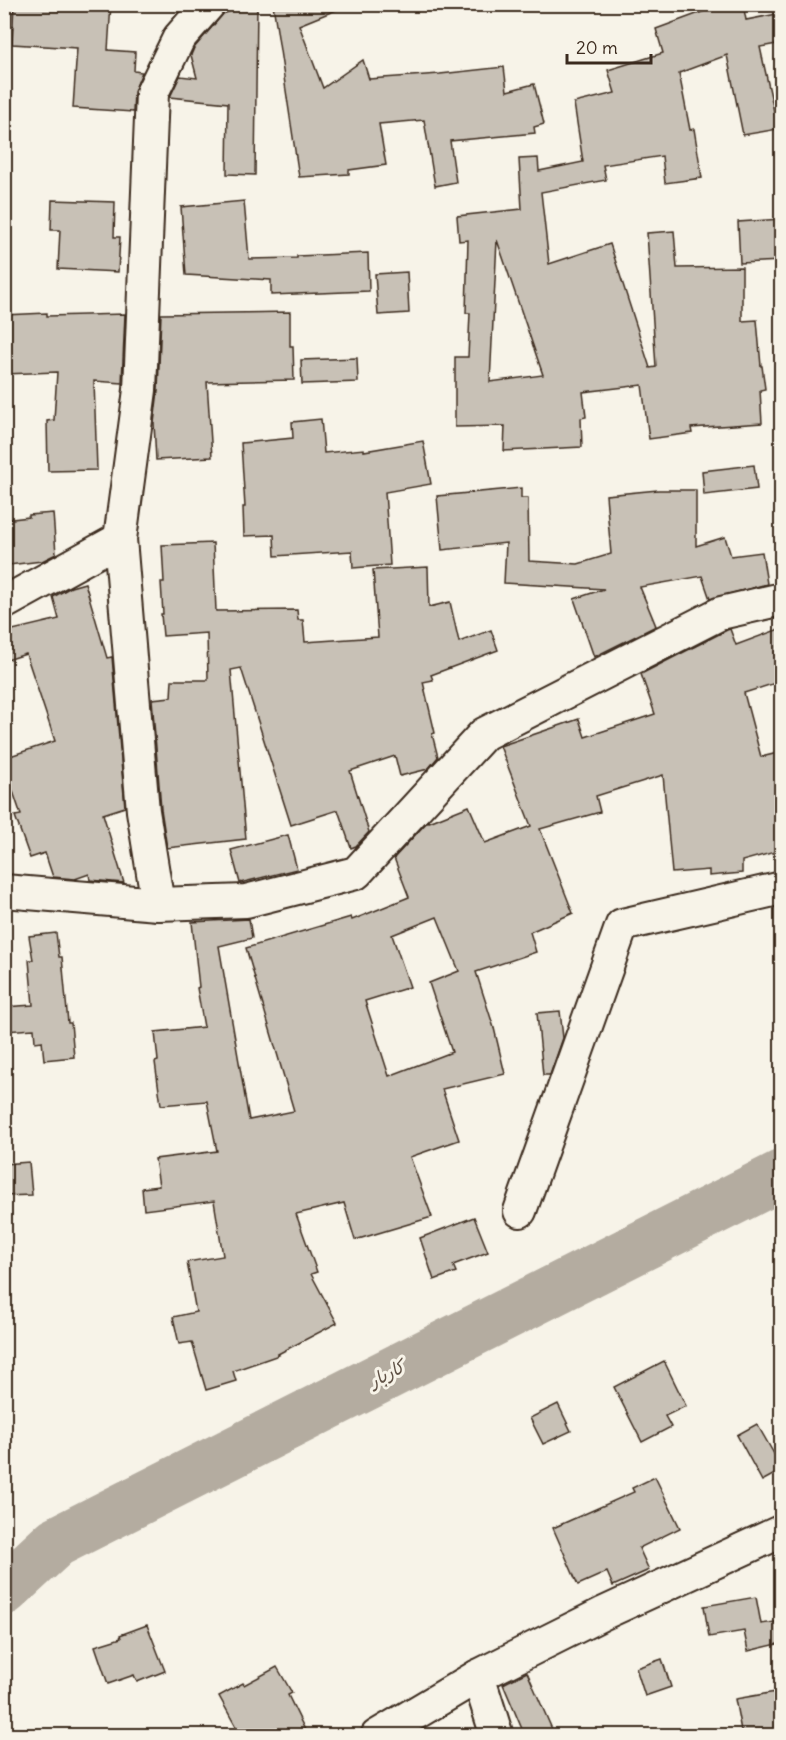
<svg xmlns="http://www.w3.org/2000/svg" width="786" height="1740" viewBox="0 0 786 1740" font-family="Delius,'Playpen Sans Arabic',sans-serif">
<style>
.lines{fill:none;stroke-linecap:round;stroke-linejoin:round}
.river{stroke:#b4aca0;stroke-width:51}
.building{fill:#c8c1b6;stroke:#3b2a1e;stroke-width:1.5;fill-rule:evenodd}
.street-casing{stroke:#3b2a1e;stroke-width:36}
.street{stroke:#f7f3e8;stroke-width:32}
.labels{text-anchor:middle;stroke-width:6;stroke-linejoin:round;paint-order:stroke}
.water-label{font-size:18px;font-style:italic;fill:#5f5145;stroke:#f7f3e8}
</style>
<rect width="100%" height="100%" fill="#f7f3e8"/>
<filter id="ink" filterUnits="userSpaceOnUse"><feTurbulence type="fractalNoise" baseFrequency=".0167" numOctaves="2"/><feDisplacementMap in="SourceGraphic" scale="12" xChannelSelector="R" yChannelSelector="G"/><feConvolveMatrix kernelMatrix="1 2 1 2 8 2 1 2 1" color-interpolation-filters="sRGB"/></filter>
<g filter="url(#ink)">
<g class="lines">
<!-- river -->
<polyline class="river" points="4,1590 56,1542 782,1175"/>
</g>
<!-- building -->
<g class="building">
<polygon points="14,4 111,4 108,50 135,52 134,71 142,72 134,92 133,112 73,108 77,48 12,44"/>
<polygon points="247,4 257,4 255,175 227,174 228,103 170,97 180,76 197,78 191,55 194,48 223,14"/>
<polygon points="273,4 346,4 346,6 299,25 323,88 363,60 369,79 440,74 504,67 507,91 534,84 544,124 534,127 535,133 450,141 456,182 435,186 424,120 379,124 386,165 349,170 349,174 299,177"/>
<path d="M712 4H743L746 20 782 13V43L760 47 778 129 743 135 727 55 679 73 690 130 694 129 702 178 665 183 662 156 603 165 606 180 541 192 549 264 610 244 650 368 656 367 647 233 674 231 677 268 742 267V321L757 320 761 366H762L765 389 760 390 762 423 691 428 692 433 649 439 642 385 583 392 586 417 581 418 582 447 504 451 505 426 455 427V357H468L470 313H466L468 240 459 241 457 216 522 209 519 159 538 158 539 171 583 162 574 103 615 93 608 70 663 53 656 29 713 8ZM497 240 543 375 490 382Z"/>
<polygon points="52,200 115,202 114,237 120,237 118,272 58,269 60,230 51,230"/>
<polygon points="244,201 249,259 297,258 297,256 368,253 369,291 271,295 271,280 186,275 181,207"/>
<polygon points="782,219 782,261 740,263 738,222"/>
<polygon points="407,272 409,313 378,315 375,274"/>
<polygon points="290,312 290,346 293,346 294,380 207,382 212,457 156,460 154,423 158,391 161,314"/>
<polygon points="47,313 47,316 125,314 122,383 94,381 97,470 48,471 47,421 54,420 57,372 4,374 4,315"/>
<polygon points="357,358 358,382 302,384 301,360"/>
<polygon points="321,419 324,453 364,449 364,451 423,441 431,484 385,492 390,565 353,568 352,551 275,556 274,535 244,536 243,507 245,507 241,443 293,438 292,422"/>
<polygon points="754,465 757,489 704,495 702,471"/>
<polygon points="521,488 521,498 528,498 529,561 578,564 611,554 606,495 658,490 696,490 696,546 725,537 731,556 762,552 767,584 710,599 702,576 640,587 656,626 594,657 574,599 604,589 504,583 506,543 442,550 437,496"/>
<polygon points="53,513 56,554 42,561 9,565 4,520 29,517 29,515"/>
<polygon points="213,543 216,611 297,610 298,620 303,620 305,642 378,637 373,570 428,567 429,607 450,602 459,642 491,630 498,650 431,675 433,680 423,682 435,733 432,734 438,757 428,769 400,776 395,756 350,771 369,832 356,846 351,848 338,810 291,825 241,668 231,670 246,839 167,848 161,809 152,699 171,697 172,680 208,680 207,633 163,636 161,614 163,614 161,582 164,582 162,545"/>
<polygon points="85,583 107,658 112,657 125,807 103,814 124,883 90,880 89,874 75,879 53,877 45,853 30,858 15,816 21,815 4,765 4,758 55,741 26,654 4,661 4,632 59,619 53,597 71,587"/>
<path d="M782 628V681L744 693 761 757 782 752V850L742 861V873L709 876V870L672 873 663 775 596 796 600 812 540 829 573 913 530 932 536 952 476 972 494 1028 505 1074 442 1089 459 1140 410 1157 432 1217 355 1240 344 1203 296 1214 317 1272 311 1274 337 1323 278 1354 279 1355 233 1371 236 1381 206 1390 192 1342 179 1344 173 1317 196 1312 187 1262 223 1256 214 1201 144 1210 142 1188 159 1186 155 1159 217 1151 207 1101 161 1105 155 1062 158 1061 155 1032 204 1027 197 988 199 987 192 922 249 919 252 938 219 946 249 1120 294 1111 246 948 351 917 352 920 409 897 394 858 428 821 429 822 469 806 485 843 531 826 500 746 579 719 585 737 655 714 641 674 727 630 730 629 736 645ZM437 917 459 971 429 983 452 1052 389 1076 365 1001 410 987 392 935Z"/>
<polygon points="288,835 297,869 240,883 231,850"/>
<polygon points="56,933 59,957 62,957 68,1023 71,1023 74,1057 44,1060 42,1041 35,1042 34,1029 4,1031 4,1007 33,1005 29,960 33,960 29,936"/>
<polygon points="560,1011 563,1038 550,1075 543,1075 537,1013"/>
<polygon points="29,1162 32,1195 4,1196 4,1164"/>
<polygon points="474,1217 488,1252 453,1265 456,1272 434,1280 420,1238"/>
<polygon points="664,1361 686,1406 665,1416 671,1427 642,1442 614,1387"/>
<polygon points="558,1404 571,1431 543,1444 530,1418"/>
<polygon points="757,1424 782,1468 782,1470 762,1481 737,1435"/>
<polygon points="655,1477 680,1528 639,1548 649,1570 613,1586 607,1572 578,1585 553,1528 634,1492 632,1488"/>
<polygon points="756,1597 761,1624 782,1621 782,1643 748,1651 744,1631 709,1637 704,1606"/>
<polygon points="147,1625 165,1671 137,1682 134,1675 108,1684 95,1646 121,1638 120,1635"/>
<polygon points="662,1659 671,1687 645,1696 636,1668"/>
<polygon points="277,1667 292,1693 288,1695 308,1736 241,1736 219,1696 243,1683 244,1685"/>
<polygon points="527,1672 555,1736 525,1736 503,1684"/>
<polygon points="782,1691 782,1736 742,1736 735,1699"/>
</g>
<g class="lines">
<!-- street casing -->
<g class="street-casing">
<g id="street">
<polyline points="4,603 120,539"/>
<polyline points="4,891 158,904 246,901 356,873 484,734 721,613 782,599"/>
<polyline points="158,904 143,811 120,539 140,390 152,93 179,38 209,4"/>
<polyline points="520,1211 622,925 782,888"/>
<polyline points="478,1676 497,1736"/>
<polyline points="377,1736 478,1676 602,1614 782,1531"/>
</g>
</g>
<!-- street -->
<use href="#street" class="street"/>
</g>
</g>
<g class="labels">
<!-- water labels -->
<g class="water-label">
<text transform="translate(387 1374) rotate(-27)" y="6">کاربار</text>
</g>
</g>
<!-- margin -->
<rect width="786" height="1740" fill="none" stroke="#f7f3e8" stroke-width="24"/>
<rect x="12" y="12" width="762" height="1716" fill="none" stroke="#3b2a1e" stroke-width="2" filter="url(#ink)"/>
<!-- scale -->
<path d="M567 54v9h84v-9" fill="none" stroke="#3b2a1e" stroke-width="3"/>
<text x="576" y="54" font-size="18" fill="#3b2a1e" stroke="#f7f3e8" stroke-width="4.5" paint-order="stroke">20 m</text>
</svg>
